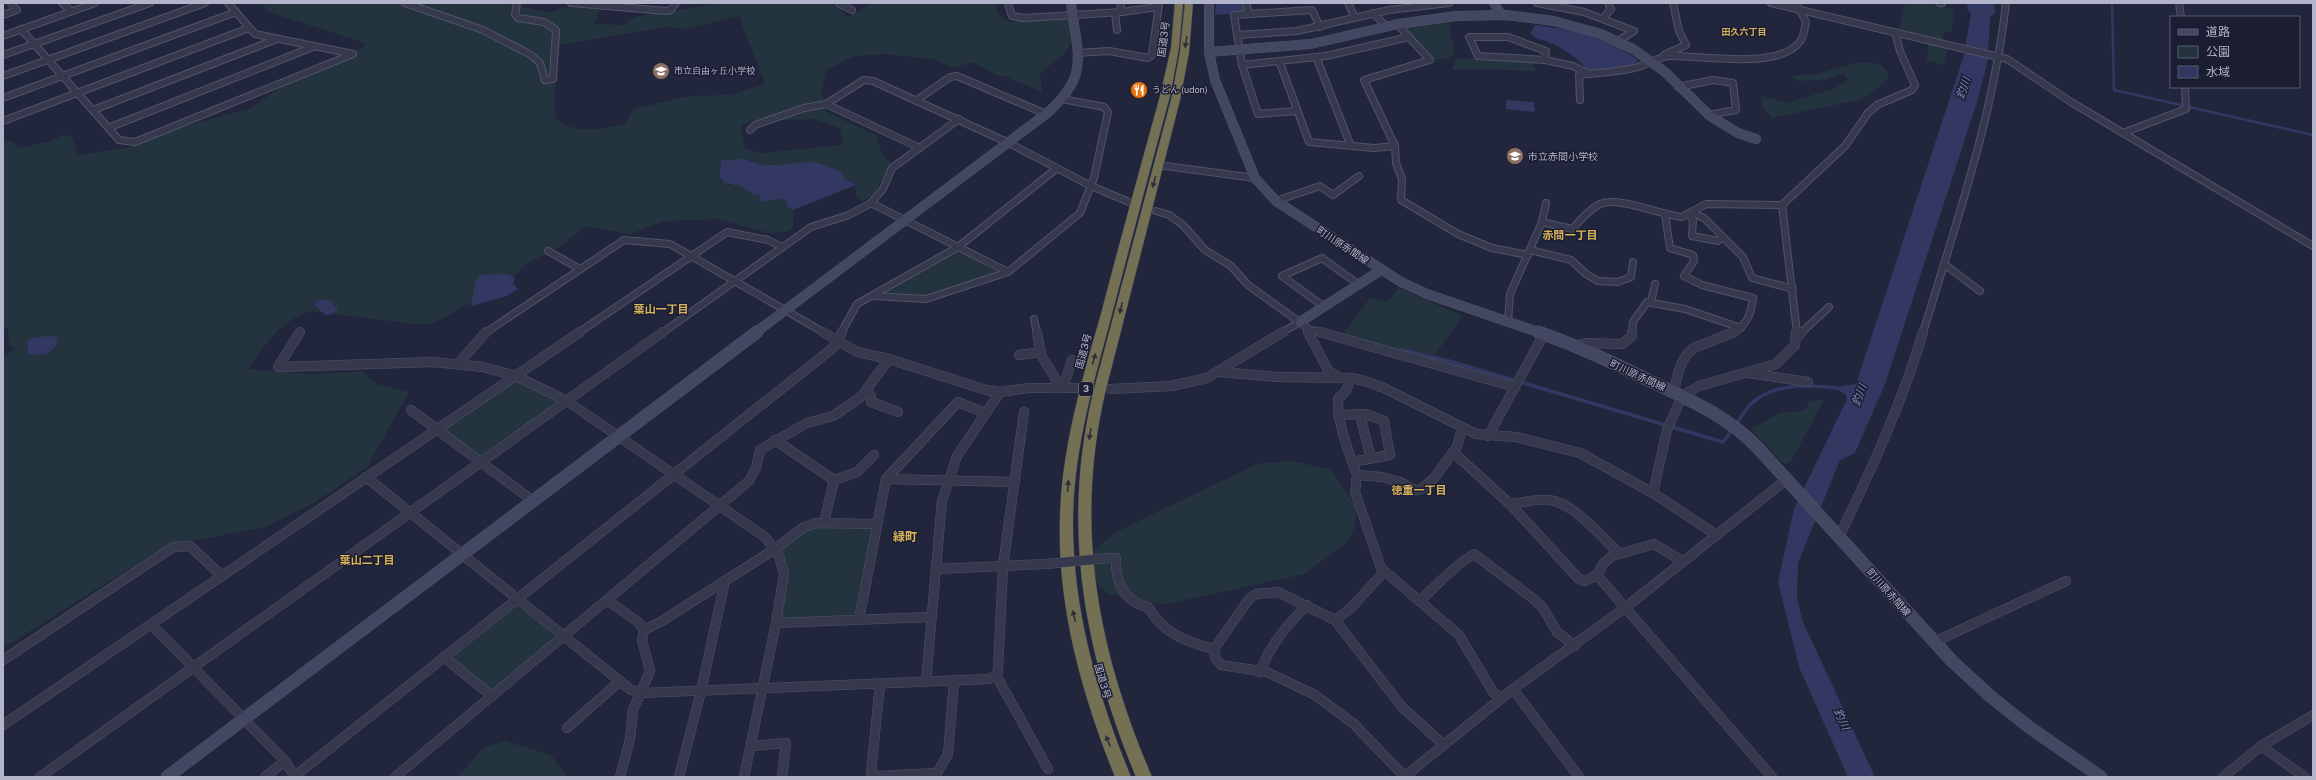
<svg xmlns="http://www.w3.org/2000/svg" width="2316" height="780" viewBox="0 0 2316 780" font-family="'Public Sans','Noto Sans JP',sans-serif">
<style>
.green{fill:#24343e;fill-rule:evenodd}
.water{fill:#323861}
.lines{fill:none;stroke-linecap:round;stroke-linejoin:round}
.stream-far1{stroke:#323861;stroke-width:2.5}
.stream{stroke:#323861;stroke-width:3.5}
.street-far1-casing{stroke:#515468;stroke-width:8}
.street-casing{stroke:#515468;stroke-width:10}
.secondary-far1-casing{stroke:#515468;stroke-width:10}
.secondary-casing{stroke:#515468;stroke-width:13}
.highway-casing{stroke:#3e4155;stroke-width:1}
.street-far1{stroke:#36394d;stroke-width:6}
.street{stroke:#36394d;stroke-width:9}
.secondary-far1{stroke:#444761;stroke-width:9}
.secondary{stroke:#444761;stroke-width:12}
.highway{fill:#747053;fill-rule:evenodd}
.street-bridge-casing{stroke:#515468;stroke-width:10;stroke-linecap:butt}
.street-bridge{stroke:#36394d;stroke-width:9}
.oneway{fill:#2d2e39}
.labels{text-anchor:middle;stroke-width:3;stroke-linejoin:round;paint-order:stroke}
.far-neighbourhood-label{font-size:9px;font-weight:bold;fill:#dab45c;stroke:#1b1e32}
.far-poi-label{font-size:9px;fill:#b2b4c9;stroke:#1b1e32;text-anchor:start}
.shield{fill:#1b1e32;stroke:#85879c;stroke-width:1}
.shield-label{font-size:9px;font-weight:bold;fill:#b2b4c9}
.street-label{font-size:10px;fill:#b2b4c9;stroke:#1b1e32}
.poi-label{font-size:10px;fill:#b2b4c9;stroke:#1b1e32;text-anchor:start}
.water-label{font-size:11px;font-style:italic;fill:#8088b7;stroke:#1b1e32}
.neighbourhood-label{font-size:11px;font-weight:bold;fill:#dab45c;stroke:#1b1e32}
.quarter-label{font-size:12px;font-weight:bold;fill:#dab45c;stroke:#1b1e32}
</style>
<rect width="100%" height="100%" fill="#22263d"/>
<!-- green -->
<g class="green">
<path d="M260 3H505L550 13 563 7 600 10 594 24 623 25 635 17 720 3H835L848 18 872 3H996L998 14 1010 23 1022 16 1066 18 1072 21 1074 37 1064 54 1040 73 1042 92 1004 76H999L972 62 953 68 933 59 886 54 854 56 826 70 821 91 825 111 877 136 882 154 891 163 874 195 863 201 856 196 855 183 845 179 841 171C830 168 819 161 808 162 786 163 766 170 745 159L721 167V176L727 185 740 186 753 194H758L764 202 785 198 787 207 793 210V228L786 232 769 233 719 219 665 221 629 234 585 226 561 246 526 264 516 274 444 318 428 324H414L311 311C284 319 262 345 249 369L315 375 362 371 377 384 409 392 367 467 317 501 265 527 165 546 3 648V357L16 348 9 345 8 328 3 330V142L13 141 18 148 52 141 62 135 73 137 78 155 127 148 173 129 249 109 297 76 366 46 365 43 269 12ZM739 16 765 84 729 95 689 96 634 109 624 125C602 128 573 136 556 118L554 94 560 45 665 27 688 29ZM815 119 840 128 843 145 761 153 745 149 741 125 754 121Z"/>
<polygon points="1905,3 1925,3 1953,9 1954,16 1951,32 1944,32 1942,41 1899,31"/>
<polygon points="1449,21 1454,52 1453,56 1447,59 1434,60 1403,27"/>
<polygon points="1928,41 1948,46 1944,65 1927,61"/>
<polygon points="1456,58 1530,60 1537,71 1471,69 1452,70"/>
<path d="M1856 63C1869 63 1889 61 1888 79L1870 95 1858 100 1772 118 1762 107V96L1786 103 1833 89 1848 80 1843 74 1825 80 1796 81 1791 76 1817 74Z"/>
<polygon points="956,252 961,252 997,272 996,274 924,296 885,292"/>
<polygon points="1399,288 1463,316 1431,360 1341,337 1370,298 1387,302"/>
<path d="M512 381C527 380 545 394 557 402L556 405 483 457H478L444 431 445 428Z"/>
<polygon points="1824,400 1791,461 1787,464 1782,462 1751,429 1780,413 1802,411 1807,407 1809,401"/>
<polygon points="1290,461 1331,469 1356,508 1355,527 1346,543 1304,574 1166,604 1108,594 1090,576 1089,566 1093,552 1116,532 1257,464"/>
<polygon points="811,528 872,528 856,613 851,617 784,619 782,616 788,575 782,551 784,547"/>
<polygon points="513,606 519,606 554,635 553,640 495,688 490,689 453,658 455,653"/>
<polygon points="505,741 551,755 567,777 457,777 485,747"/>
</g>
<!-- water -->
<g class="water">
<polygon points="1216,3 1242,3 1245,11 1241,13 1215,15"/>
<polygon points="1968,3 1994,3 1995,14 1990,17 1988,59 1978,99 1885,384 1855,453 1840,460 1798,563 1797,596 1802,620 1875,777 1848,777 1799,667 1778,582 1794,509 1847,399 1845,394 1839,391 1842,386 1856,384 1964,55 1971,14 1967,9"/>
<path d="M1534 25C1571 29 1609 38 1639 61 1623 71 1605 70 1588 71 1578 57 1561 47 1546 41 1540 39 1535 39 1531 34Z"/>
<polygon points="1506,100 1534,102 1535,112 1506,109"/>
<path d="M745 159C766 170 786 163 808 162 819 161 830 168 841 171L845 179 856 185 793 210 787 207 785 198 763 202 758 194H753L740 186 724 183 720 177 721 161 723 160Z"/>
<polygon points="505,274 515,277 513,284 518,289 507,296 472,306 471,304 476,281 481,275"/>
<polygon points="319,300 331,300 334,306 339,309 330,315 325,315 314,304"/>
<path d="M48 336 58 337C57 353 43 357 28 354L27 341 31 338Z"/>
</g>
<g class="lines">
<!-- stream-far1 -->
<polyline class="stream-far1" points="2112,3 2114,90 2313,135"/>
<!-- stream -->
<g class="stream">
<polyline points="1402,350 1449,361 1723,442 1733,429"/>
<path d="M1736 424C1741 418 1745 410 1751 404 1775 381 1814 385 1844 389"/>
</g>
<!-- street-far1 casing -->
<g class="street-far1-casing">
<g id="street-far1">
<polyline points="62,3 71,11"/>
<polyline points="405,3 483,30 531,55 540,63 545,80 553,79 556,30 544,22 518,18 515,14 517,3"/>
<polyline points="571,3 666,11 671,10 676,3"/>
<polyline points="842,3 840,4 852,10"/>
<polyline points="1008,3 1012,16 1024,18 1122,12 1157,7"/>
<polyline points="1120,3 1122,12"/>
<polyline points="1246,3 1249,14"/>
<polyline points="1348,3 1355,18"/>
<polyline points="1537,3 1584,12 1634,31 1618,41"/>
<polyline points="1771,3 2007,59 2071,102 2313,246"/>
<polyline points="1940,3 1942,3"/>
<polyline points="2179,3 2181,17"/>
<polyline points="1115,13 1117,30"/>
<polyline points="1373,13 1386,26"/>
<polyline points="3,15 17,10 11,3"/>
<polyline points="1603,18 1611,9 1608,3"/>
<polyline points="1397,24 1430,60 1364,80 1395,146 1396,163 1402,179 1401,200 1458,234 1492,248 1528,255"/>
<polyline points="21,29 119,140 135,142 353,54 255,34 228,3"/>
<polyline points="1237,35 1297,31 1389,10 1449,3"/>
<polyline points="3,36 95,3"/>
<polygon points="1469,37 1508,37 1546,51 1545,60 1478,56"/>
<polyline points="1077,53 1109,51 1148,58 1152,55 1159,4"/>
<polyline points="3,55 150,3"/>
<polyline points="1666,56 1664,55 1686,45 1679,31 1673,3"/>
<polyline points="1317,59 1350,144"/>
<polyline points="1545,60 1573,66 1587,73"/>
<polyline points="1280,63 1309,142 1374,148 1395,146"/>
<polyline points="1242,65 1234,15 1312,10 1320,27"/>
<polyline points="3,76 205,3"/>
<polyline points="1678,87 1713,80 1733,83 1736,110 1708,115"/>
<polyline points="3,98 236,12"/>
<polyline points="917,100 950,77 957,76 1046,114"/>
<path d="M1580 100 1579 75C1597 73 1616 72 1634 68 1645 66 1657 57 1669 56 1700 55 1782 71 1801 40 1804 35 1805 27 1806 22L1796 3"/>
<polyline points="826,104 920,148"/>
<polyline points="93,110 277,39"/>
<polyline points="1297,111 1258,114 1242,65 1326,56 1409,37"/>
<polyline points="3,121 249,28"/>
<polyline points="108,128 313,47"/>
<polyline points="750,130 755,125 804,108 826,104 864,80 873,81 1009,143 1091,186 1129,202"/>
<polyline points="2123,133 2186,109 2185,87"/>
<polyline points="1158,165 1255,178"/>
<polyline points="1276,201 1320,186 1333,195 1359,176"/>
<polyline points="871,203 1008,272"/>
<polyline points="1782,205 1797,333"/>
<polyline points="1156,211 1169,215 1183,225 1205,250 1231,266 1248,285 1305,326 1309,333"/>
<polyline points="1693,213 1704,218 1743,257 1752,278 1793,289"/>
<polyline points="1689,214 1693,220 1692,236 1718,241 1722,237"/>
<path d="M1665 215 1670 248 1693 255 1694 261 1684 276 1702 285 1753 298C1751 314 1747 325 1733 333"/>
<path d="M1542 222 1572 229C1580 221 1589 209 1600 204 1620 196 1660 215 1682 217L1706 204 1782 205 1845 146 1868 113 1877 105 1912 90 1915 85 1900 51 1895 32"/>
<polyline points="1530,250 1571,260 1586,274 1598,281 1618,282 1631,277 1633,262"/>
<polyline points="548,251 580,269"/>
<polyline points="1944,264 1980,291"/>
<polyline points="874,296 926,299 1008,272 1080,213 1094,178 1108,112 1104,107 1062,99"/>
<polyline points="1651,302 1655,284"/>
<polyline points="1323,306 1282,276 1322,258 1358,284"/>
<polyline points="1034,319 1037,333"/>
<polyline points="1508,321 1510,294 1542,222 1546,203"/>
<polyline points="1308,329 1323,333"/>
<polyline points="485,333 624,240 670,244 825,333"/>
<polyline points="578,333 727,232 768,240 782,247"/>
<polyline points="662,333 811,227 849,215 871,203 883,189 892,168 959,119"/>
<polyline points="841,333 857,304 958,247 1056,169"/>
<polyline points="1281,333 1300,322"/>
<polyline points="1632,333 1633,322 1647,302 1685,309 1741,328"/>
<polyline points="1801,333 1829,307"/>
<path d="M1923 333C1956 223 1993 118 2006 3"/>
</g>
</g>
<!-- street casing -->
<g class="street-casing">
<g id="street">
<polyline points="300,332 278,367 433,362 483,367 516,376 567,401 765,537 779,556 784,574 776,623 744,777"/>
<polyline points="823,332 857,352 889,359 986,390 1000,392 1029,388 1076,388"/>
<polyline points="1037,332 1041,355 1057,381 1054,388"/>
<polyline points="1308,332 1329,372 1339,377"/>
<polyline points="1320,332 1515,387"/>
<polyline points="1797,337 1802,332"/>
<polyline points="1578,346 1586,343 1622,344 1632,336 1632,332"/>
<polyline points="1019,355 1041,352"/>
<polyline points="458,364 486,332"/>
<polyline points="1220,372 1277,377 1351,378 1365,381 1384,388 1476,434 1516,437 1580,453 1653,493 1715,534"/>
<polyline points="1748,373 1808,382"/>
<path d="M1351 378 1346 391 1338 399C1338 426 1348 450 1357 475L1382 477 1400 482 1415 490 1422 489 1435 477 1457 447 1462 428"/>
<polyline points="1063,388 1072,360"/>
<polyline points="1110,389 1171,386 1207,378 1283,332"/>
<polyline points="867,392 871,396 871,402 898,412"/>
<path d="M1674 392C1677 377 1680 357 1694 348L1734 332"/>
<polyline points="411,410 533,501"/>
<polyline points="1338,415 1366,414 1384,421 1390,455 1352,462"/>
<polyline points="1360,415 1371,459"/>
<polyline points="1488,436 1544,334"/>
<polyline points="775,440 834,480 824,523"/>
<polyline points="1453,452 1512,506 1579,579 1585,581 1597,575 1603,564 1612,556 1654,544 1682,561"/>
<polyline points="1357,475 1355,492 1381,568 1459,635 1493,692 1501,698"/>
<polyline points="366,477 631,690 642,693 989,679 996,675 998,671 1003,566 1024,412"/>
<polyline points="886,479 1014,482"/>
<polyline points="834,480 857,472 874,455"/>
<polyline points="1653,493 1667,430 1682,396 1699,386 1776,364 1795,345 1796,332"/>
<path d="M1510 504C1523 503 1537 498 1550 500 1575 504 1602 537 1620 554"/>
<path d="M1839 537C1871 470 1902 404 1923 332"/>
<path d="M1109 558H1116C1115 582 1124 602 1148 607 1163 633 1186 642 1214 649"/>
<polyline points="936,569 1046,564"/>
<polyline points="1597,575 1772,777"/>
<polyline points="607,600 638,622 644,630"/>
<path d="M1419 601C1438 585 1453 566 1474 554L1535 600 1543 608 1557 632 1575 646"/>
<polyline points="859,620 886,479 958,402 985,413"/>
<polyline points="1335,620 1350,609 1382,574"/>
<polyline points="776,623 931,617"/>
<polyline points="151,624 285,761 295,777"/>
<polyline points="1934,642 2066,581"/>
<polyline points="444,657 492,696"/>
<polyline points="3,660 173,547 190,546 222,576"/>
<path d="M1260 672C1270 645 1287 625 1307 605"/>
<polyline points="996,675 1048,769"/>
<polyline points="926,681 942,501 957,456 1000,392"/>
<polyline points="880,684 871,772 878,776 937,773 948,754 954,681"/>
<polyline points="1513,689 1579,777"/>
<polyline points="3,725 580,332"/>
<polyline points="567,728 620,681"/>
<polyline points="751,746 786,743 782,777"/>
<polyline points="2261,746 2305,777"/>
<polyline points="295,776 834,347 842,332"/>
<polyline points="40,777 663,332"/>
<polyline points="265,777 285,761"/>
<polyline points="395,777 749,481 756,468 760,450 807,423 833,416 861,397 889,359"/>
<polyline points="620,777 630,739 633,710 650,671 642,640 644,630 662,621 775,549 804,527 816,523 877,524"/>
<polyline points="679,777 701,691 725,581"/>
<polyline points="1404,777 1513,689 1626,607 1787,479"/>
<polyline points="1405,777 1354,724 1315,695 1267,672 1221,665 1215,658 1214,649 1249,599 1256,594 1278,592 1335,620 1402,707 1444,745"/>
<polyline points="2223,777 2261,746 2313,715"/>
</g>
</g>
<!-- secondary-far1 casing -->
<g class="secondary-far1-casing">
<g id="secondary-far1">
<polyline points="1209,3 1209,52 1215,80 1255,178 1276,201 1401,282 1427,294 1541,333"/>
<polyline points="1494,3 1501,15"/>
<polyline points="1209,52 1311,44 1398,24 1456,16 1506,15 1554,21 1601,34 1633,49 1665,72 1710,116 1738,133 1756,139"/>
<polyline points="1300,322 1381,270"/>
<path d="M755 333 1046 114C1091 75 1077 55 1071 3"/>
</g>
</g>
<!-- secondary casing -->
<g class="secondary-casing">
<g id="secondary">
<path d="M1538 332C1576 345 1612 362 1648 380 1688 399 1728 416 1759 449L1952 661 1990 696 2029 727 2101 777"/>
<polyline points="167,777 757,332"/>
</g>
</g>
<!-- highway casing -->
<g class="highway-casing">
<g id="highway">
<path d="M1175 3H1183L1179 48 1170 96C1150 169 1131 241 1112 314 1094 381 1074 448 1073 518 1072 608 1097 694 1131 777H1115C1082 694 1057 607 1060 517 1062 447 1082 380 1101 314 1120 241 1140 169 1160 96L1171 48Z"/>
<path d="M1185 3H1193L1189 52 1180 100 1105 393C1074 529 1098 651 1152 777H1136C1084 651 1061 528 1093 393L1171 100 1180 52Z"/>
</g>
</g>
<!-- street-far1 -->
<use href="#street-far1" class="street-far1"/>
<!-- street -->
<use href="#street" class="street"/>
<!-- secondary-far1 -->
<use href="#secondary-far1" class="secondary-far1"/>
<!-- secondary -->
<use href="#secondary" class="secondary"/>
<!-- highway -->
<use href="#highway" class="highway"/>
<!-- street-bridge casing -->
<g class="street-bridge-casing">
<polyline id="street-bridge" points="1046,564 1109,558"/>
</g>
<!-- street-bridge -->
<use href="#street-bridge" class="street-bridge"/>
</g>
<!-- one-way arrows -->
<defs><path id="oneway-solid" d="M-6-.8H1V-3.2L6.5 0L1 3.2V.8H-6Z"/></defs>
<g class="oneway">
<use href="#oneway-solid" transform="translate(1186 42) rotate(99)"/>
<use href="#oneway-solid" transform="translate(1154 182) rotate(105)"/>
<use href="#oneway-solid" transform="translate(1121 308) rotate(104)"/>
<use href="#oneway-solid" transform="translate(1094 359) rotate(-75)"/>
<use href="#oneway-solid" transform="translate(1090 434) rotate(99)"/>
<use href="#oneway-solid" transform="translate(1068 486) rotate(-86)"/>
<use href="#oneway-solid" transform="translate(1074 616) rotate(-102)"/>
<use href="#oneway-solid" transform="translate(1108 741) rotate(-112)"/>
</g>
<!-- icons -->
<defs>
<g id="school-disc" transform="scale(0.9)"><circle r="9.5" fill="#8d6e63" stroke="#1b1e32"/><path d="M0-5L7-2L0 1L-7-2ZM-4 1L0 2.5L4 1V4Q0 6-4 4Z" fill="#fff"/></g>
<g id="restaurant-disc" transform="scale(0.9)"><circle r="9.5" fill="#e8710a" stroke="#1b1e32"/><path d="M-5-6h1v4h1v-4h1v4h1v-4h1v5L-1.5 .5V6h-2V.5L-5-1ZM5-6V6H3V1.5H1.5Q1.5-4 5-6Z" fill="#fff"/></g>
</defs>
<g fill-rule="evenodd">
<use href="#school-disc" x="661" y="71"/>
<use href="#restaurant-disc" x="1139" y="90"/>
<use href="#school-disc" x="1515" y="156"/>
</g>
<g class="labels">
<!-- far-neighbourhood labels -->
<g class="far-neighbourhood-label">
<text x="1744" y="35">田久六丁目</text>
</g>
<!-- far-poi labels -->
<g class="far-poi-label">
<text x="674" y="74">市立自由ヶ丘小学校</text>
<text x="1152" y="93">うどん (udon)</text>
</g>
<!-- shield labels -->
<rect class="shield" x="1079" y="382" width="14" height="14" rx="3"/>
<g class="shield-label">
<text x="1086" y="392">3</text>
</g>
<!-- street labels -->
<g class="street-label">
<text transform="translate(1163 39) rotate(-83)" y="4">国道3号</text>
<text transform="translate(1343 245) rotate(33)" y="4">町川原赤間線</text>
<text transform="translate(1083 351) rotate(-75)" y="4">国道3号</text>
<text transform="translate(1638 375) rotate(25)" y="4">町川原赤間線</text>
<text transform="translate(1889 592) rotate(48)" y="4">町川原赤間線</text>
<text transform="translate(1103 681) rotate(74)" y="4">国道3号</text>
</g>
<!-- poi labels -->
<g class="poi-label">
<text x="1528" y="160">市立赤間小学校</text>
</g>
<!-- water labels -->
<g class="water-label">
<text transform="translate(1963 88) rotate(-71)" y="4">釣川</text>
<text transform="translate(1859 395) rotate(-70)" y="4">釣川</text>
<text transform="translate(1842 719) rotate(66)" y="4">釣川</text>
</g>
<!-- neighbourhood labels -->
<g class="neighbourhood-label">
<text x="1570" y="239">赤間一丁目</text>
<text x="661" y="313">葉山一丁目</text>
<text x="1419" y="494">徳重一丁目</text>
<text x="367" y="564">葉山二丁目</text>
</g>
<!-- quarter labels -->
<g class="quarter-label">
<text x="905" y="541">緑町</text>
</g>
</g>
<!-- border -->
<rect width="2316" height="780" fill="none" stroke="#b2b4c9" stroke-width="8"/>
<!-- legend -->
<rect x="2170" y="16" width="130" height="72" fill="#1b1e32" stroke="#575a6e"/>
<rect x="2178" y="29" width="20" height="6" fill="#444761" stroke="#575a6e"/>
<text x="2206" y="36" font-size="12" fill="#b2b4c9">道路</text>
<rect x="2178" y="46" width="20" height="12" fill="#24343e" stroke="#575a6e"/>
<text x="2206" y="56" font-size="12" fill="#b2b4c9">公園</text>
<rect x="2178" y="66" width="20" height="12" fill="#323861" stroke="#575a6e"/>
<text x="2206" y="76" font-size="12" fill="#b2b4c9">水域</text>
</svg>
